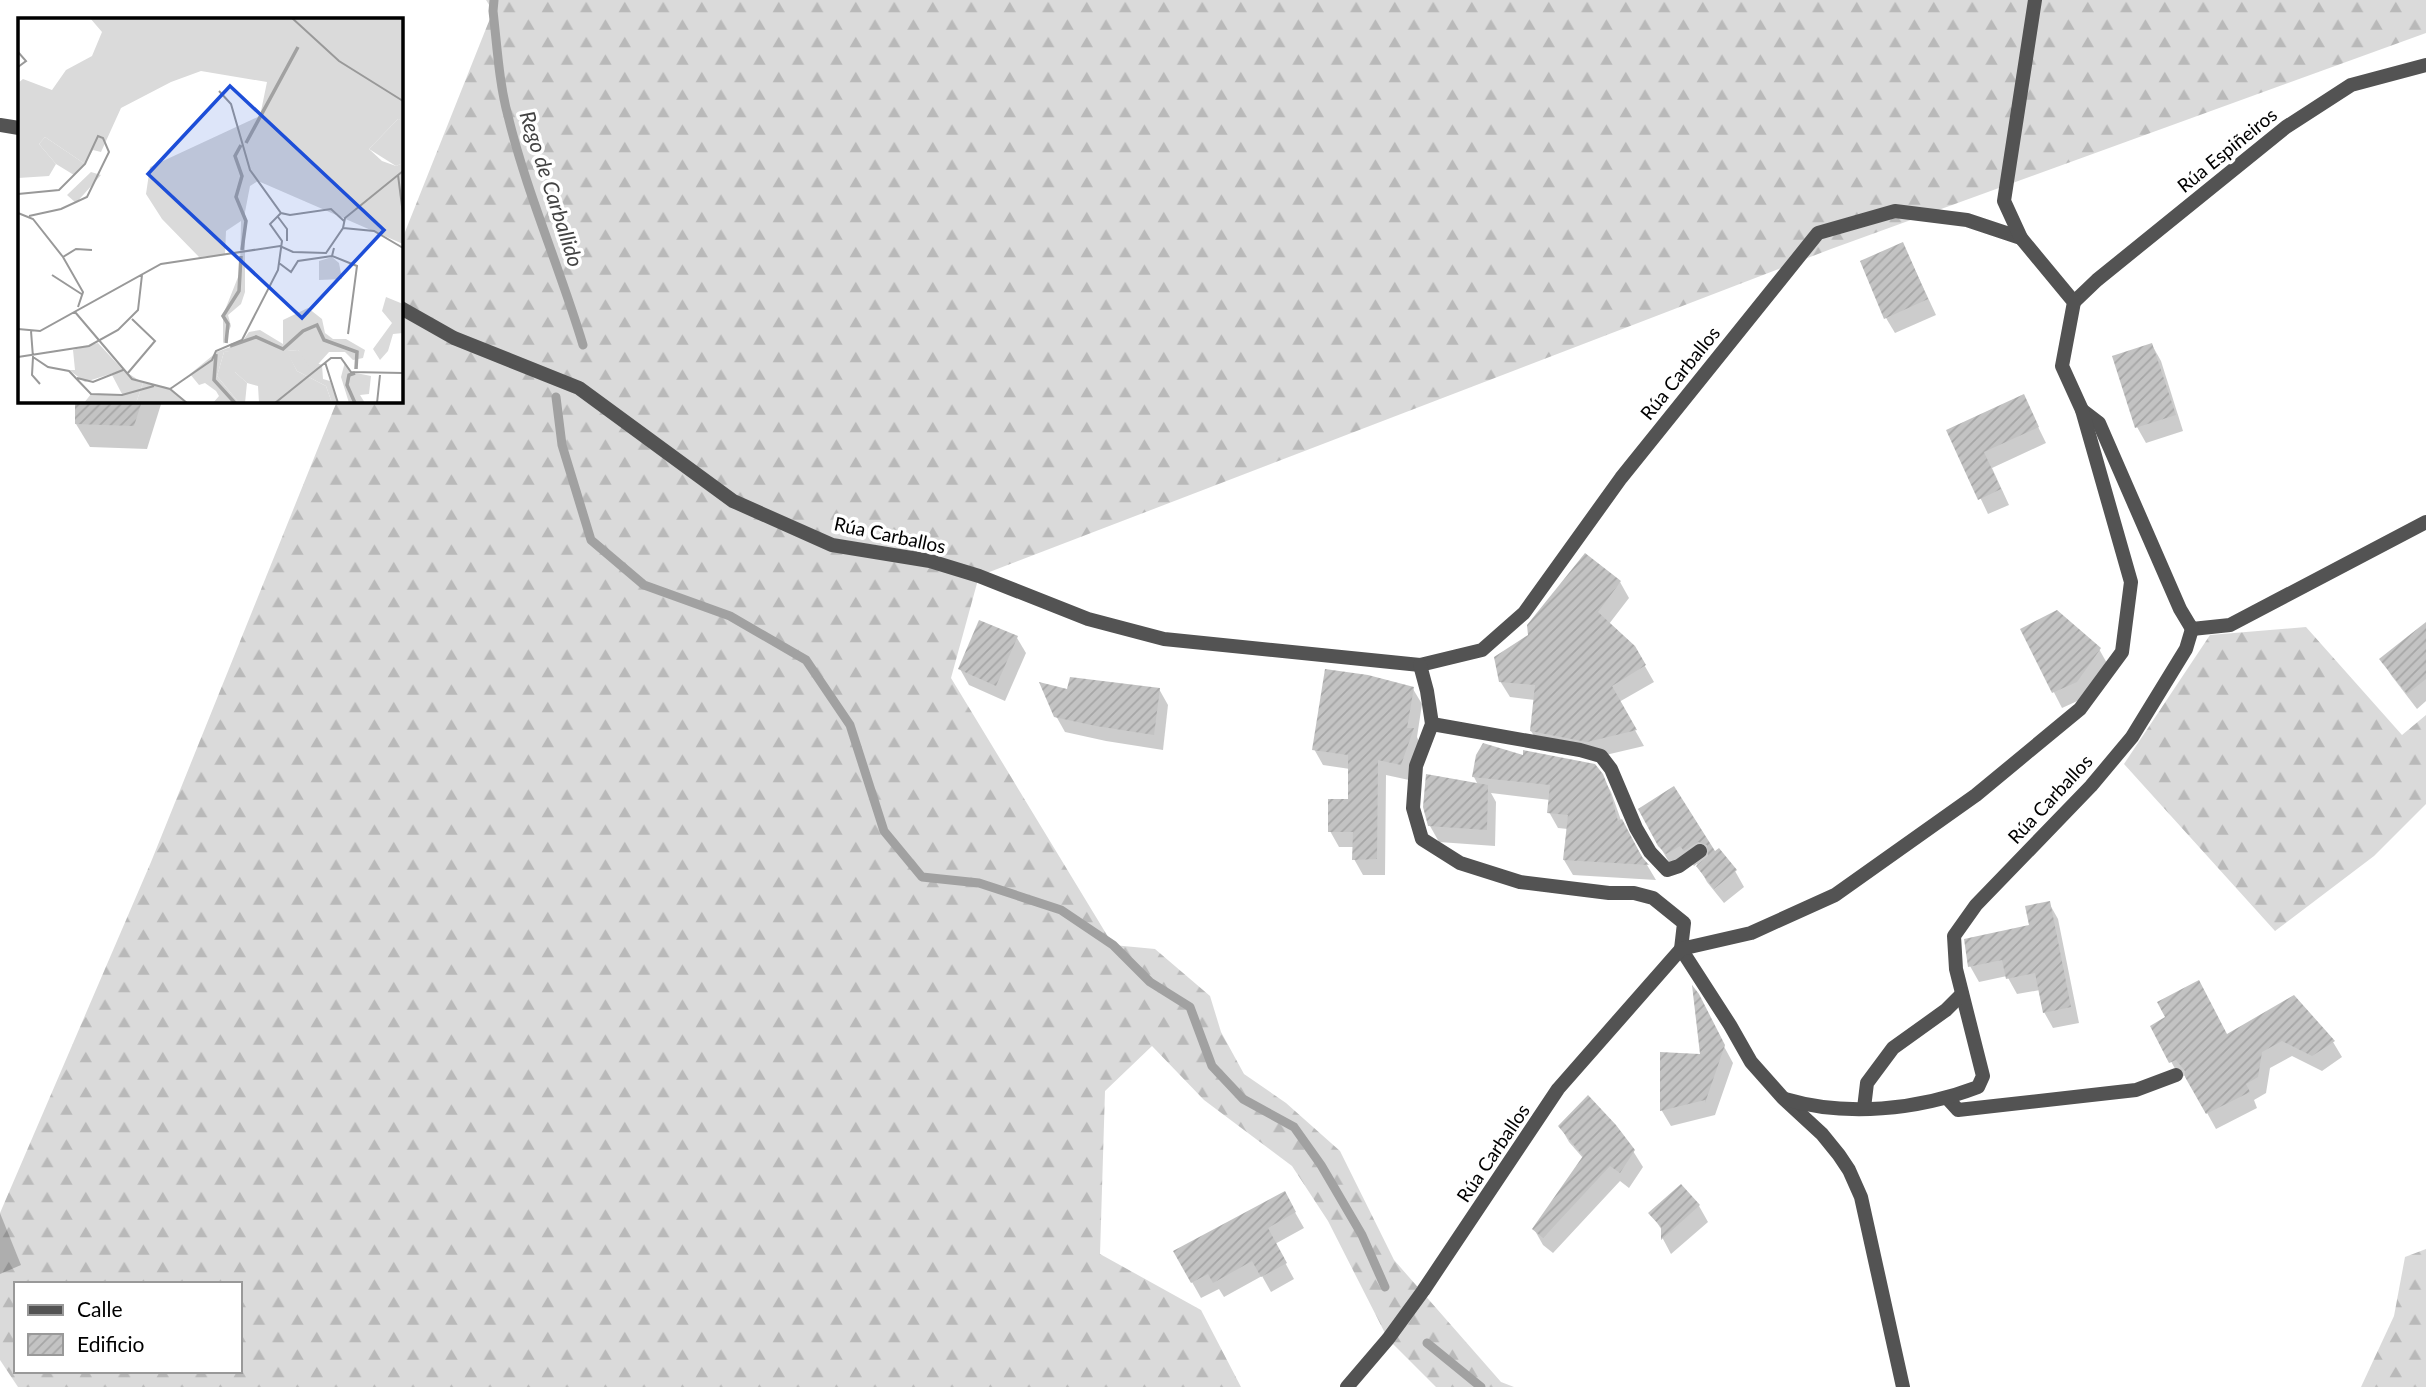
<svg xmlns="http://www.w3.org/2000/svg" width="2426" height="1387" viewBox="0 0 2426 1387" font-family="Lato,sans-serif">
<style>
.forest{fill:url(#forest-firs);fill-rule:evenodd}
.shadow{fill:#0003}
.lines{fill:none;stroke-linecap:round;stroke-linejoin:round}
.stream{stroke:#a1a1a1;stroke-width:9}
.building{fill:url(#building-hatch)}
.lane{stroke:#535353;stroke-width:14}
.street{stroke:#535353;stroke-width:14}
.labels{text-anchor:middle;stroke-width:7;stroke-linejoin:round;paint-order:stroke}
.street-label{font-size:19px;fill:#000;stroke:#fff}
.water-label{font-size:21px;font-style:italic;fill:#424242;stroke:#fff}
.inset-river{fill:none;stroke:#a1a1a1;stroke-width:3.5}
.inset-road{fill:none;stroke:#999;stroke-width:2}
.view{fill:#1d4ed8;fill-opacity:0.15;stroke:#1d4ed8;stroke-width:3.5}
.inset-edge{fill:none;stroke:#000;stroke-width:3.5}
</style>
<defs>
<pattern id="forest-firs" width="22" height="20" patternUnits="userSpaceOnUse" patternTransform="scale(1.75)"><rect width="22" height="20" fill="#dadada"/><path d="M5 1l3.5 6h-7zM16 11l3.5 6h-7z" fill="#b9b9b9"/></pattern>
<pattern id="building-hatch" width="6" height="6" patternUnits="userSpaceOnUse" patternTransform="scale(1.75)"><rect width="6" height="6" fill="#c3c3c3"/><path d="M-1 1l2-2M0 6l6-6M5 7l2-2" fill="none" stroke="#a6a6a6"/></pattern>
</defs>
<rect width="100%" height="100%" fill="#fff"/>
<!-- forest -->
<g class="forest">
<path d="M486 0H2426V33L1831 249 979 576 951 678 1113 945 1155 949 1210 996 1221 1032 1244 1074 1286 1103 1340 1151 1394 1260 1501 1382 1514 1387H1436L1388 1339 1328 1221 1292 1166 1204 1100 1152 1046 1105 1091 1100 1254 1201 1310 1241 1387H18L0 1360V1213L151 862 337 401H401V242L493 11ZM16 1284H240V1371H16Z"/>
<polygon points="2306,627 2402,735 2426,715 2426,804 2374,856 2275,931 2124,764 2210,635"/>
<polygon points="2426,1249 2426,1387 2361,1387 2394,1316 2405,1257"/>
</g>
<!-- shadow -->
<g class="shadow">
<polygon points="1903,244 1936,315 1895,333 1886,318"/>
<polygon points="2152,345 2161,361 2183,431 2146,443 2137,427 2114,357"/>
<polygon points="2023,396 2046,443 1992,468 2009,505 1988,514 1948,430"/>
<polygon points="77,401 162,401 147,449 90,447 76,424"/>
<polygon points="1620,582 1629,598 1609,624 1634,647 1654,682 1619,702 1644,746 1597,757 1541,747 1531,731 1535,700 1510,697 1500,681"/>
<polygon points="2426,628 2426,701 2417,709 2391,675 2382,660"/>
<polygon points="2022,630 2099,649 2108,665 2086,697 2062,708"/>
<polygon points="1017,638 1026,653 1005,701 969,685 960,669"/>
<polygon points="1159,689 1168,705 1163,750 1106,741 1065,732 1056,716 1068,691"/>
<polygon points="1413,689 1422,704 1417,737 1421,746 1409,780 1386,775 1385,875 1363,875 1354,859 1354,847 1339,847 1330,831 1350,801 1350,769 1323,765 1314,749"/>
<polygon points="1524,757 1601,775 1611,792 1622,823 1656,880 1573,875 1564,860 1568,829 1558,828 1549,812 1550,800 1491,793 1496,802 1495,846 1439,842 1430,826 1478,785 1474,777"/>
<polygon points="1674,788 1714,854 1735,871 1744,887 1724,903 1707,882 1697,864 1694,866 1690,860 1669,862 1659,845"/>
<polygon points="2049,903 2058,919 2079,1023 2053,1028 2044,1012 2040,990 2017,994 2007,976 1979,982 1970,966 2031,926"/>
<polygon points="1695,993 1733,1063 1715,1115 1671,1126 1662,1111 1662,1054 1701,1056"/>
<polygon points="2152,1026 2227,1036 2333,1042 2342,1057 2322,1071 2292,1056 2270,1068 2266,1093 2254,1100 2257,1108 2216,1129 2186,1075 2180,1078"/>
<polygon points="1560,1126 1633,1151 1643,1167 1629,1188 1620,1181 1553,1253 1543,1245 1534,1229 1583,1158 1569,1142"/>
<polygon points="1681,1186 1699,1206 1708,1222 1671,1254 1663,1239 1663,1232 1651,1213"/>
<polygon points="1284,1193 1304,1228 1275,1244 1294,1279 1271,1292 1262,1276 1224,1297 1219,1289 1201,1298 1175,1252"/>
<polygon points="0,1213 21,1265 0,1274"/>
</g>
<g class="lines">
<!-- stream -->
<g class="stream">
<path d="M494 0 493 11C497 45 499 83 508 116 527 194 560 268 583 345"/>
<polyline points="556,397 562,445 591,540 644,585 730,616 806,660 850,725 884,831 922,877 979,883 1061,910 1113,945 1150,982 1190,1007 1212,1066 1243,1099 1294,1127 1321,1165 1362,1235 1385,1287"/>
<polyline points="1427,1343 1481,1387"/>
</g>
</g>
<!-- building -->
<g class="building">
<polygon points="1903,242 1928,299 1884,319 1860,261"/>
<polygon points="2152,343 2176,415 2135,428 2112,356"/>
<polygon points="2024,394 2039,427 1984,452 2001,489 1978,500 1946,430"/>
<polygon points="75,401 142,401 134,426 75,424"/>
<polygon points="1585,553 1621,581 1598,612 1635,646 1646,665 1612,686 1637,730 1587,742 1530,731 1535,685 1499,682 1494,657 1528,635 1527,625"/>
<polygon points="2057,610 2101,648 2077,682 2052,693 2020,629"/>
<polygon points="979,620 1018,636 996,686 958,669"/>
<polygon points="2426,622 2426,679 2407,694 2379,659"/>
<polygon points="1325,669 1368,675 1414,687 1407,728 1414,728 1401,765 1378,760 1377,859 1352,860 1353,832 1328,832 1328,799 1348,799 1348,755 1312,750"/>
<polygon points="1070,677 1160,688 1154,735 1096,726 1054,717 1039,682 1067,689"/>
<polygon points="1483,743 1523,755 1523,750 1595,764 1603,774 1609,789 1618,821 1622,819 1642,857 1649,865 1563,860 1568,815 1547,813 1550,785 1472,777 1476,755"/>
<polygon points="1426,774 1488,785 1487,830 1428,826 1423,807"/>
<polygon points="1674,786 1715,851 1719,848 1737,870 1714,889 1696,866 1708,856 1707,845 1698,842 1684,851 1680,846 1666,854 1658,846 1638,809"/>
<polygon points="2050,901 2071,1007 2043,1013 2035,973 2006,979 2002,960 1968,967 1964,939 2029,925 2025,906"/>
<polygon points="2199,980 2227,1034 2294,995 2335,1041 2312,1056 2282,1041 2262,1052 2258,1077 2246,1084 2250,1092 2206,1114 2185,1077 2185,1071 2176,1060 2169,1063 2150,1026 2165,1017 2157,1002"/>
<polygon points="1692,985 1699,994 1725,1045 1705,1103 1705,1100 1660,1111 1660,1052 1700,1054"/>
<polygon points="1588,1095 1616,1125 1635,1150 1620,1173 1610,1166 1543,1238 1532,1229 1583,1156 1558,1126"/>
<polygon points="1681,1184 1700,1205 1661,1240 1661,1227 1648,1213"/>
<polygon points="1285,1191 1296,1212 1268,1228 1287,1263 1261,1277 1252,1261 1213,1283 1208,1274 1191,1283 1173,1251"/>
</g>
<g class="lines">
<!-- lane -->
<polyline class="lane" points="1948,1099 1958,1110 2136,1090 2176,1075"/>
<!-- street -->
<g class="street">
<polyline points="0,125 19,128"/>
<polyline points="2074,302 2097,280 2286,127 2351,85 2426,65"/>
<polyline points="401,308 454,338 579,388 733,501 832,545 930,561 979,576 1088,619 1164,639 1420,665 1482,650 1524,613 1621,478 1818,233 1895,211 1967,220 2021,238"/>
<polyline points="2082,410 2099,423 2180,609 2192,629 2230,625 2426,522"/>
<polyline points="1420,665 1427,691 1432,724 1416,766 1413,808 1422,839 1460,863 1520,882 1609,893 1634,893 1653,898 1684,923 1681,949 1730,1025 1751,1062 1783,1098 1822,1134 1839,1155 1849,1170 1861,1197 1903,1387"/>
<polyline points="1432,724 1580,750 1601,756 1611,769 1636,828 1650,852 1667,870 1679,866 1700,851"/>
<path d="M1785 1099C1846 1117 1918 1110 1978 1087L1983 1076 1956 969 1954 936 1976 905 2091 786 2132 737 2186 649 2192 629"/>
<polyline points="1864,1108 1867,1083 1893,1048 1946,1010 1962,994"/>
<polyline points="1347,1387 1388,1339 1423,1291 1558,1089 1681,949 1751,933 1835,895 1976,795 2080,709 2122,652 2131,582 2082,410 2062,366 2074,302 2021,238 2004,201 2035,0"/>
</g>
</g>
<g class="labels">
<!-- street labels -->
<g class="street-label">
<text transform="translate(2227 150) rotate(-39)" y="7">Rúa Espiñeiros</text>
<text transform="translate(1680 373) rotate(-51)" y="7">Rúa Carballos</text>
<text transform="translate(890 535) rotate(12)" y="7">Rúa Carballos</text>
<text transform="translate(2050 799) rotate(-47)" y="7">Rúa Carballos</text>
<text transform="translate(1493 1153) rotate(-56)" y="7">Rúa Carballos</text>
</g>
<!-- water labels -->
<g class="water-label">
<text transform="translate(551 189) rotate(72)" y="7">Rego de Carballido</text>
</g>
</g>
<!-- overview -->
<g transform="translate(18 18)">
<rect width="385" height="385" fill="#fff"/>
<path d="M380 101 385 102V145L378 148 351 131ZM27 119 67 146 56 157 38 146 21 126ZM217 332V354L229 365 227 385H221L199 358 206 334ZM280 332 288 341 304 347 305 361 312 363 320 385H314L308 368 279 353 268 333ZM105 352 125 365 118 385H66L73 376H104L94 357Z" fill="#dadada"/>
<path d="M72 0H385V103L380 101 351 131 364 143 378 148 385 145V226L240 163 232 168 227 194V274L223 286 210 297 213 308 205 326V297L222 254 223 203 208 213 207 237 181 239 144 201 128 176 132 149 242 98 249 64 183 53 153 64 103 90 83 134 75 132 67 146 27 119 21 126 38 146 31 158 0 160V65L5 61 34 72 48 52 74 38 84 14ZM73 154 83 157 58 185 49 177ZM314 239 321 245 324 261 301 262V243ZM368 279 385 286V315L375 316 370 333 362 342 355 331 374 305 364 293ZM290 290 304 301 307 315 315 321H328L347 332 345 340 335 342 327 334H311L294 353 280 332 269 333 279 353 308 368 314 385H241L240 368 229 365 217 354V333L206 334 199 358 221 385H195L201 378 198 373 187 365 181 367 172 356 199 334 223 325 231 314 242 312 265 326V302ZM80 325 105 352 67 364 51 352H57L55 332ZM327 344 333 354 353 358 351 376 342 377 347 385H331L323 359ZM125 365 148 369 169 385H118Z" fill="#dadada"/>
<path class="inset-river" d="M228 125 280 29M223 127 217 138 224 158 218 179 228 203 224 232M208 325 210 306 205 298 221 273 223 238M212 328 238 319 265 331 285 313 299 307 306 322 339 334 338 351M198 336 196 362 217 385M337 355 331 357 329 367 337 385"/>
<path class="inset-road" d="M274 0 321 43 385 83M0 34 8 43 0 49M201 73 213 86 232 152 263 195 272 197 313 191 326 203M380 157 385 196M0 176 41 172 67 146 80 118 85 120 91 134 69 179 43 191 11 198M0 195 15 201 45 239 65 274 60 289M260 199 269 211V223M325 210 356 213 385 230M316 230 314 238 339 248 330 316M45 239 58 231 74 232M261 245 273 254 280 243 314 238M34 257 65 277M57 294 114 361 152 371 169 385M0 311 22 313 143 246 262 228 275 234 308 235 325 210 327 200 385 153M13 313 15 339 30 349 51 353 73 376 104 377 136 368M0 339 71 328 100 312 120 292 124 257M15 339 14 357 22 366M307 344 320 385M109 356 137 323 114 301M59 360 75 364 105 352M152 371 194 342 198 333 224 322 260 252 264 223 252 206 263 195M257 385 313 340H323L333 354 385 355M359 385 362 357"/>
<path class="view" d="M212 68 366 212 284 300 130 156Z"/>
<rect width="385" height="385" class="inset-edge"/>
</g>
<!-- legend -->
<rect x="14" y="1282" width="228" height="91" fill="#ffffff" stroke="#999999" stroke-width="2"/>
<rect x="28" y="1305" width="35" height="10" fill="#535353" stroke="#999999" stroke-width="2"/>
<text x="77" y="1317" font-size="21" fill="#000000">Calle</text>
<rect x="28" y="1334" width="35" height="21" fill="url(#building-hatch)" stroke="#999999" stroke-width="2"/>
<text x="77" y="1352" font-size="21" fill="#000000">Edificio</text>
</svg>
